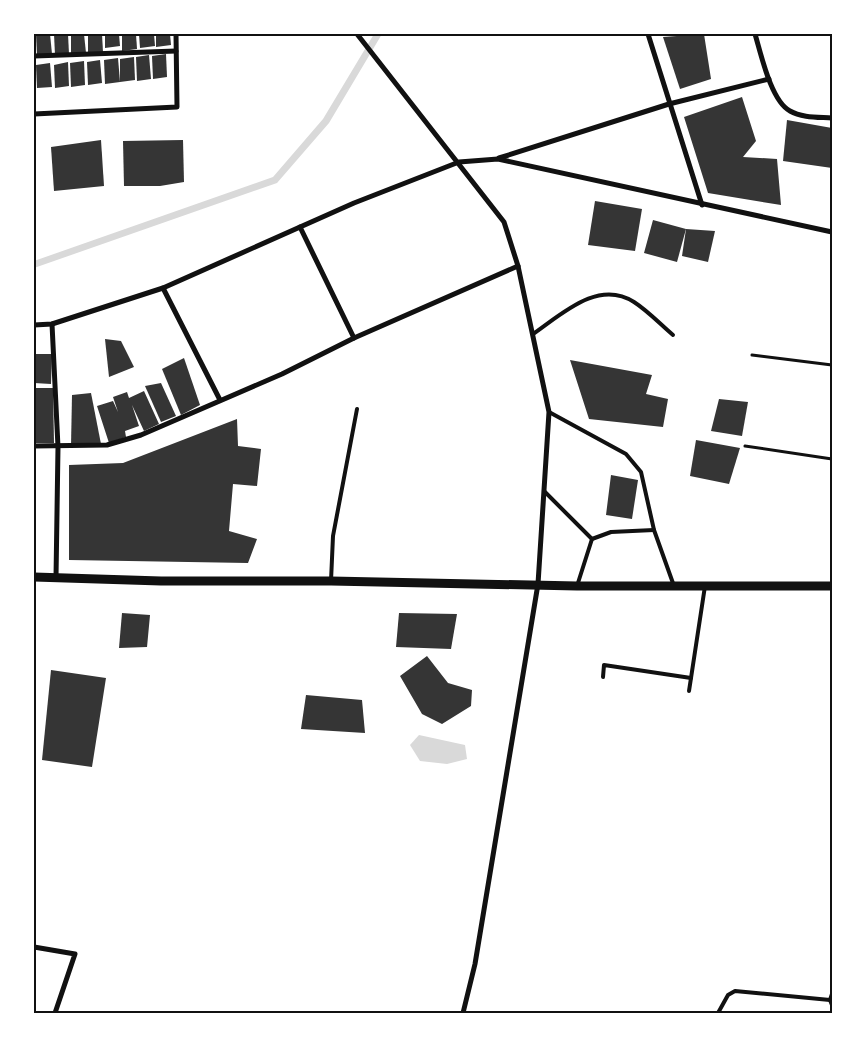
<svg xmlns="http://www.w3.org/2000/svg" width="866" height="1047" viewBox="0 0 866 1047" font-family="Poppins,sans-serif">
<style>
.water{fill:#d9d9d9}
.building{fill:#353535}
.lines{fill:none;stroke-linecap:round;stroke-linejoin:round}
.path{stroke:#111;stroke-width:3}
.service{stroke:#111;stroke-width:4}
.minor{stroke:#111;stroke-width:5}
.tertiary{stroke:#111;stroke-width:9}
.neatline{fill:none;stroke:#111;stroke-width:2}
</style>
<rect width="100%" height="100%" fill="#fff"/>
<!-- water -->
<g class="water">
<polygon points="374,34 382,34 329,123 277,183 34,268 34,261 273,177 323,119"/>
<polygon points="419,735 465,745 467,759 447,764 420,761 410,745"/>
</g>
<!-- building -->
<g class="building">
<polygon points="36,34 50,34 52,54 37,55"/>
<polygon points="54,34 68,34 69,54 55,55"/>
<polygon points="71,34 84,34 86,53 71,55"/>
<polygon points="88,34 102,34 103,52 88,54"/>
<polygon points="105,34 119,34 120,46 105,48"/>
<polygon points="122,34 136,34 137,49 122,51"/>
<polygon points="139,34 154,34 155,46 140,48"/>
<polygon points="156,34 170,34 171,45 156,47"/>
<polygon points="704,34 711,79 680,89 663,37"/>
<polygon points="166,54 167,77 153,79 152,56"/>
<polygon points="149,55 151,79 137,81 136,57"/>
<polygon points="134,57 135,80 120,82 120,59"/>
<polygon points="118,58 120,82 105,84 104,60"/>
<polygon points="100,60 102,83 88,85 87,62"/>
<polygon points="84,61 85,85 71,87 70,63"/>
<polygon points="68,62 69,86 55,88 54,65"/>
<polygon points="50,63 52,87 37,88 36,65"/>
<polygon points="742,97 756,141 743,157 777,159 781,205 708,193 684,117"/>
<polygon points="787,120 832,128 832,168 783,161"/>
<polygon points="101,140 104,186 54,191 51,147"/>
<polygon points="183,140 184,182 160,186 124,186 123,141"/>
<polygon points="595,201 642,209 635,251 588,245"/>
<polygon points="653,220 686,229 677,262 644,253"/>
<polygon points="686,229 715,231 708,262 682,256"/>
<polygon points="105,339 121,341 134,367 109,377"/>
<polygon points="34,354 52,354 51,384 34,383"/>
<polygon points="184,358 200,405 181,415 162,369"/>
<polygon points="570,360 652,375 646,394 668,399 663,427 589,419"/>
<polygon points="161,383 176,416 161,422 145,386"/>
<polygon points="34,388 53,388 54,443 34,443"/>
<polygon points="144,391 159,424 144,431 132,405 139,426 125,431 126,437 109,443 97,406 113,401 118,412 113,397 127,392 129,398"/>
<polygon points="91,393 101,444 71,446 72,395"/>
<polygon points="719,399 748,402 742,436 711,431"/>
<polygon points="237,419 238,446 261,449 257,486 233,484 229,531 257,539 248,563 69,560 69,465 123,463"/>
<polygon points="696,440 740,448 729,484 690,476"/>
<polygon points="611,475 638,480 632,519 606,515"/>
<polygon points="122,613 150,615 147,647 119,648"/>
<polygon points="399,613 457,614 451,649 396,647"/>
<polygon points="427,656 448,683 472,690 471,706 442,724 422,714 400,676"/>
<polygon points="51,670 106,678 92,767 42,760"/>
<polygon points="306,695 362,700 365,733 301,729"/>
</g>
<g class="lines">
<!-- path -->
<g class="path">
<polyline points="752,355 832,365"/>
<polyline points="745,446 832,459"/>
</g>
<!-- service -->
<g class="service">
<path d="M533 334C562 314 598 279 634 302 648 311 660 324 673 335"/>
<polyline points="549,412 626,454 641,472 654,530 674,586"/>
<polyline points="544,491 592,539"/>
<polyline points="331,581 333,536 357,409"/>
<polyline points="577,586 592,539 611,532 654,530"/>
<polyline points="603,677 604,665 691,678 705,586"/>
<polyline points="689,691 691,678"/>
<polyline points="832,994 830,1000 832,1005"/>
<polyline points="718,1013 728,995 735,991 830,1000"/>
</g>
<!-- minor -->
<g class="minor">
<polyline points="357,34 504,222 518,266 549,412 538,584 475,964 463,1013"/>
<polyline points="648,34 702,205"/>
<path d="M755 34C761 54 771 101 790 111 802 118 819 117 832 118"/>
<polyline points="34,56 176,51"/>
<polyline points="34,114 177,107 176,34"/>
<polyline points="499,158 669,104 769,79"/>
<polyline points="300,227 354,338"/>
<polyline points="163,288 220,400"/>
<polyline points="52,324 58,447 56,578"/>
<polyline points="34,325 52,324 163,288 354,203 459,162 498,159 832,232"/>
<polyline points="34,446 107,445 141,435 282,374 354,338 518,266"/>
<polyline points="34,947 75,954 55,1013"/>
</g>
<!-- tertiary -->
<polyline class="tertiary" points="34,577 161,581 331,581 577,586 832,586"/>
</g>
<!-- border -->
<rect width="866" height="1047" fill="none" stroke="#ffffff" stroke-width="70"/>
<rect x="35" y="35" width="796" height="977" class="neatline"/>
</svg>
